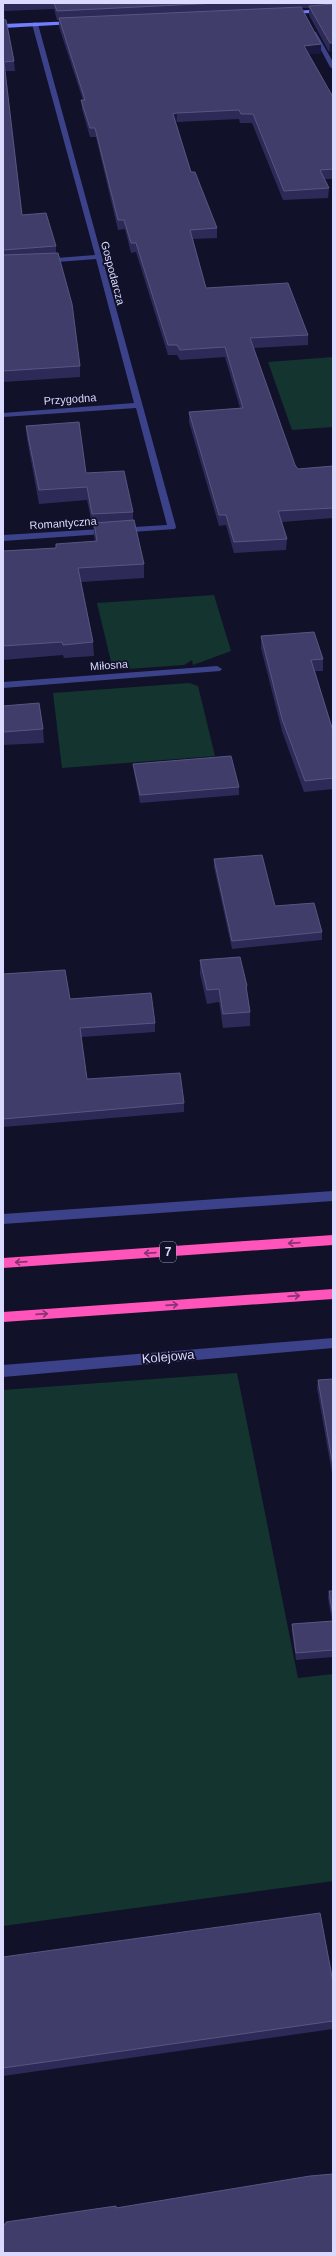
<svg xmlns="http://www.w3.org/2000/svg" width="336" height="2256" viewBox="0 0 336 2256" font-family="Helvetica,sans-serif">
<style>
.green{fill:#14342f}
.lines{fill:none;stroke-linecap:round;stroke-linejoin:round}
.street{fill:#3c4289;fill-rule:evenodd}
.secondary{fill:#717eff;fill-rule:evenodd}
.highway{fill:#ff55ba;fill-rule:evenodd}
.wall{fill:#2d2a58}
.shaded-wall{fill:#1a183e}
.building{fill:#403d6a;stroke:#585681}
.oneway{stroke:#883372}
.labels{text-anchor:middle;stroke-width:3.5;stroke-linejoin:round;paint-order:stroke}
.far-street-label{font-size:11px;fill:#dadaff;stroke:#12112a}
.shield{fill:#12112a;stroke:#9e9ebf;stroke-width:1}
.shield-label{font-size:12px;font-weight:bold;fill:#dadaff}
.street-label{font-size:13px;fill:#dadaff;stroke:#12112a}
</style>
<rect width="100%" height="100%" fill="#12112a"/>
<!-- green -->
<g class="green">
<polygon points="333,357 333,427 292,430 268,362"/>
<polygon points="214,595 231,651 193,665 192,660 184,665 113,670 97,603"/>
<polygon points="189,683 198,686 215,756 62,768 53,693"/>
<polygon points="237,1373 298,1678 333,1674 333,1881 3,1926 3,1390"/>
</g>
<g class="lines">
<!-- street -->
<g class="street">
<polygon points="35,22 38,24 176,527 175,529 3,541 3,535 167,525 136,408 3,417 3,413 134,403 96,259 44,263 41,261 44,259 95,255 32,24"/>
<polygon points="311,31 316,32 333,62 333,69 330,67"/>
<polygon points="217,666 222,669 220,671 3,688 3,682"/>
<polygon points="333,1191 333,1201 3,1224 3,1214"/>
<polygon points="333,1338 333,1348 3,1377 3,1365"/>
</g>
<!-- secondary -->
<g class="secondary">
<polygon points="333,8 333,12 288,14 285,12"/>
<polygon points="76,21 74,24 3,28 3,24"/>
</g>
<!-- highway -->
<g class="highway">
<polygon points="333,1235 333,1245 3,1268 3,1258"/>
<polygon points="333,1289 333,1299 3,1322 3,1312"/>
</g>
</g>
<!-- wall -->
<g class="wall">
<polygon points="3,3 333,3 333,52 329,52 309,15 309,8 302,8 321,53 309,54 333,97 333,179 324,179 329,188 328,198 283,200 252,123 240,123 239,119 177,122 175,122 191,172 217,228 217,238 193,239 206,288 308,335 308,345 254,348 295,465 298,469 333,466 333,518 282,522 287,539 286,550 234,553 226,525 219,526 189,422 189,412 240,408 225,357 180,360 177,355 168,355 136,252 131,253 125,229 118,230 96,137 90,137 82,109 81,100 83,100 59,27 59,20 57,20 54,9 4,11 5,20 14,61 15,71 5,71 22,215 56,246 56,253 80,366 80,377 3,382"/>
<polygon points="26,426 86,473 133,512 133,520 144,564 144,578 81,582 93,642 94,656 64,658 63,655 3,660 3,551 56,548 95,541 94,536 94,528 93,528 87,500 39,504 27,439"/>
<polygon points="261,636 323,659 323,671 315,671 333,731 333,789 304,792 282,731 261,648"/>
<polygon points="3,706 43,729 44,743 3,745"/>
<polygon points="133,764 239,787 239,795 140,803 134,772"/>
<polygon points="214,859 275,906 322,932 322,940 232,949 214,867"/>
<polygon points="200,960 247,986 247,993 250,1012 250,1026 223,1028 219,1002 207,1004 200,974"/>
<polygon points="3,974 70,999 155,1023 155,1032 81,1037 87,1079 184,1103 184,1112 3,1127"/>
<polygon points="333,1379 333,1479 317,1388 318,1380"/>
<polygon points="329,1591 333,1591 333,1657 296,1660 292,1631 292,1624 332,1621 328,1598"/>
<polygon points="3,1957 333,1982 333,2029 3,2076"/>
</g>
<!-- shaded-wall -->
<g class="shaded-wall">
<polygon points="4,13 5,22 3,23 3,14"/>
<polygon points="330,43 333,43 333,52 329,52"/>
<polygon points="321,44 321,53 304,55 304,46"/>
<polygon points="177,113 177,122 173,123 173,114"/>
</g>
<!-- building -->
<g class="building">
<polygon points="54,3 218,3 57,11"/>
<polygon points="333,4 333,43 330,43 309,6"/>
<polygon points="301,7 321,44 304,46 333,97 333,169 320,170 329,188 284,191 253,114 241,114 239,110 177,113 173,114 191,172 195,172 217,228 190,230 206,288 288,283 308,335 250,338 295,465 298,469 333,466 333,508 278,511 287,539 234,542 226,515 219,515 189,412 243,408 225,347 180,350 177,345 168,345 136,243 131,243 124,220 118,220 95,128 90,128 81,100 85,100 59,18"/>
<polygon points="3,19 6,20 14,61 4,62 22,215 46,213 56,246 3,250"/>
<polygon points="58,253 72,304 80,366 3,371 3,255"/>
<polygon points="79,422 86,473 124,471 133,512 92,514 87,487 39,490 26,426"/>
<polygon points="134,520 144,564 78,568 93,642 63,645 62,642 3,646 3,551 56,548 56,544 97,541 94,523"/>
<polygon points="314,632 323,659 311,660 333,731 333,778 305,781 282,719 261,636"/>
<polygon points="39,703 43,729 3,732 3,706"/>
<polygon points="231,756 239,787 140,795 133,764"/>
<polygon points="262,855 275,906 314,903 322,932 232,941 214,859"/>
<polygon points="240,957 247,986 246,986 250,1012 223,1014 219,989 207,990 200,960"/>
<polygon points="65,970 70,999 151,993 155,1023 80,1028 87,1079 180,1073 184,1103 3,1119 3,974"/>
<polygon points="333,1379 333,1466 318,1380"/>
<polygon points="329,1591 333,1591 333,1617"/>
<polygon points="333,1621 333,1650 296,1653 292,1624"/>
<polygon points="320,1913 333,1982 333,2021 3,2068 3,1957"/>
<polygon points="333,2174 333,2253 3,2253 3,2224 6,2224 6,2222 116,2206 116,2208 310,2176"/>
</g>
<!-- one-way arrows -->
<defs><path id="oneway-shaft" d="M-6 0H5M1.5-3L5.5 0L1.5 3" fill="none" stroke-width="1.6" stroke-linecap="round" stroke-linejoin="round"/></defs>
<g class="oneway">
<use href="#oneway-shaft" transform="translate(294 1243) rotate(176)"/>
<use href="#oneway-shaft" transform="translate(150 1253) rotate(176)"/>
<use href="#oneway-shaft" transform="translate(21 1262) rotate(176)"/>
<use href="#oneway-shaft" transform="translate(294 1296) rotate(-4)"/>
<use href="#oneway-shaft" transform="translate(172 1305) rotate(-4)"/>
<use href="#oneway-shaft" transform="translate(42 1314) rotate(-4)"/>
</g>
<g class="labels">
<!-- far-street labels -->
<g class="far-street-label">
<text transform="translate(113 273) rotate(75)" y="4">Gospodarcza</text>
<text transform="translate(70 399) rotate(-4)" y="4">Przygodna</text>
<text transform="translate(63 523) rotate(-4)" y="4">Romantyczna</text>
<text transform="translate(109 665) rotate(-4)" y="4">Miłosna</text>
</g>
<!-- shield labels -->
<rect class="shield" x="160" y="1242" width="16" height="20" rx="3"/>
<g class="shield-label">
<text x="168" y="1256">7</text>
</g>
<!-- street labels -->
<g class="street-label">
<text transform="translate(168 1356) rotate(-5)" y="5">Kolejowa</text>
</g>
</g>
<!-- border -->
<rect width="336" height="2256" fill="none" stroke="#dadaff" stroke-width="8"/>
</svg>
